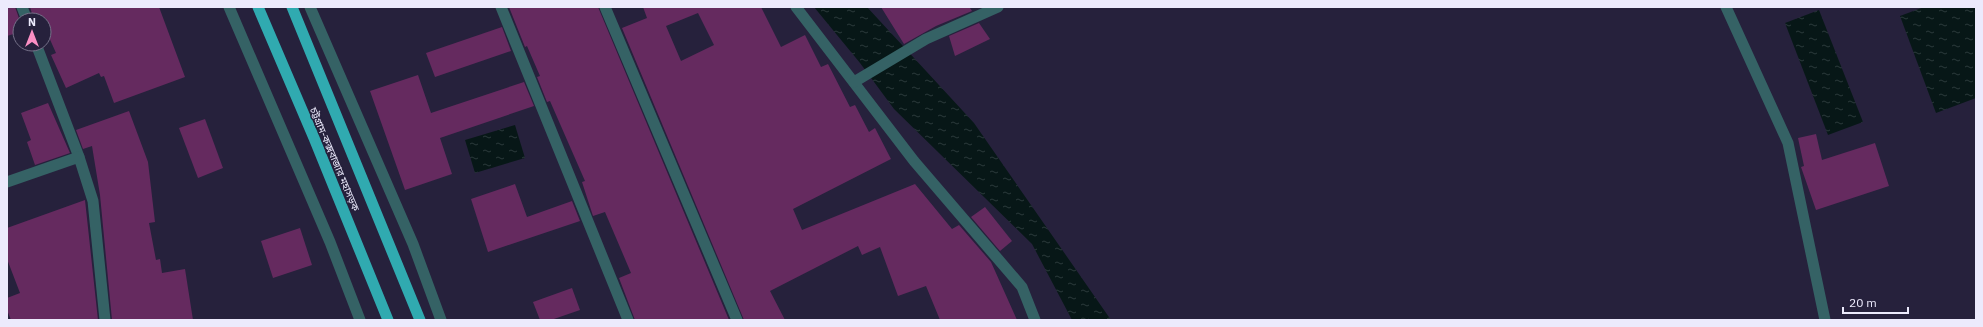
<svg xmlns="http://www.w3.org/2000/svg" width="1983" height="327" viewBox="0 0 1983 327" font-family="'IBM Plex Sans','Noto Sans Bengali',sans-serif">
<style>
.water{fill:url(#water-ripples)}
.building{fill:#652a5f;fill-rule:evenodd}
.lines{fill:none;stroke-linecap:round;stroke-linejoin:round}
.minor{stroke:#356265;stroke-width:11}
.trunk{stroke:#30aab0;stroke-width:11}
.labels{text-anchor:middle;stroke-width:3;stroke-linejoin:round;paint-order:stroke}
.street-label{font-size:10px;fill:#eceafc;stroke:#26213c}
</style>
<defs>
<pattern id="water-ripples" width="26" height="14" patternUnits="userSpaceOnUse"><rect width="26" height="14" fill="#071717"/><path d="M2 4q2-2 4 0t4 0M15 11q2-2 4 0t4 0" fill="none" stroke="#2b393a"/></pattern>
</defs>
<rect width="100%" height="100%" fill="#26213c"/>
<!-- water -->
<g class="water">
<polygon points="814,7 867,7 974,123 1111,320 1072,320 1032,244 894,109 860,63"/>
<polygon points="1924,7 1976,7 1976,98 1936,113 1900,16"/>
<polygon points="1819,10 1863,122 1828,135 1785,23"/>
<polygon points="515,125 525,158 475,173 465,140"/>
</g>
<!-- building -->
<g class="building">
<polygon points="7,7 15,7 20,21 20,32 7,36"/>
<polygon points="30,7 159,7 185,77 114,103 104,76 101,77 99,73 66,88 51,55 56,53 44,26 44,20 34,20"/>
<polygon points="509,7 598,7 729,320 635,320 619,278 631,273 605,212 593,216 582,182 585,181 550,101 547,102 537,77 540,76 527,46 525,47"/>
<path d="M643 7H761L781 47 805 35 821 67 828 64 850 107 855 105 869 132 875 128 891 159 793 209 802 230 915 184 952 229 959 225 991 262 1017 320H940L926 286 898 296 880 247 862 255 858 246 770 291 785 320H744L622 28 647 18ZM698 13 714 45 681 61 666 26Z"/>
<polygon points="881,7 971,7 970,8 972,11 936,26 904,44"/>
<polygon points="979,23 990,39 955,56 949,36"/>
<polygon points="502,27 511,51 435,77 426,53"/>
<polygon points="418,75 431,113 524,82 534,106 440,138 452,174 405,190 370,91"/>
<polygon points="48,103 70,153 35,165 27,142 31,140 21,113"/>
<polygon points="129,111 148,162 155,222 149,223 156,260 160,259 162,273 185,269 193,320 112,320 100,195 92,146 83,149 76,130"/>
<polygon points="205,119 223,168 198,178 179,128"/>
<polygon points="1816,134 1822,160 1875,143 1889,186 1816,210 1801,167 1804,166 1798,138"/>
<polygon points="515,184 527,217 572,201 580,221 488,252 471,199"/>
<polygon points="85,200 98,320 11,320 7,310 7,298 20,293 7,259 7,228"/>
<polygon points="985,207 1012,241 1000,251 971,217"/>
<polygon points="300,228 312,265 273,278 261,241"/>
<polygon points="572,288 580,310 551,320 540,320 533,302"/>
</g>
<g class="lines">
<!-- minor -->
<g class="minor">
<polyline points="22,7 27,20"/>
<polyline points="229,7 330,242 360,320"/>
<polyline points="310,7 413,244 441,320"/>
<polyline points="501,7 628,320"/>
<polyline points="605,7 737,320"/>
<polyline points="796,7 914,161 1022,287 1035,320"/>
<polyline points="1726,7 1788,143 1825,320"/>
<polyline points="36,44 79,157"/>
<polyline points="854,82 926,39 998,7"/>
<polyline points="7,182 79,157 93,201 105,320"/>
</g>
<!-- trunk -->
<g class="trunk">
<polyline points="258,7 314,138 388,320"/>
<polyline points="292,7 420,320"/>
</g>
</g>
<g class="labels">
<!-- street labels -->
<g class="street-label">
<text transform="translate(335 159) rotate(67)" y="4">চট্টগ্রাম-কক্সবাজার মহাসড়ক</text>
</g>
</g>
<!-- border -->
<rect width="1983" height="327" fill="none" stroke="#eceafc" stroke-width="16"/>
<!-- north arrow -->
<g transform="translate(32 32)"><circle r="19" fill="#26213c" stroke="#757189"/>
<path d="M0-3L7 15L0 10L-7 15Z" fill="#fb8fc4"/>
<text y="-6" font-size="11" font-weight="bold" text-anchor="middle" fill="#eceafc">N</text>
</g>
<!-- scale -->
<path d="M1843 307v6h65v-6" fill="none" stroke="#eceafc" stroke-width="2"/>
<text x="1849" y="307" font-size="12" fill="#eceafc" stroke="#26213c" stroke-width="3" paint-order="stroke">20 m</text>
</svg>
